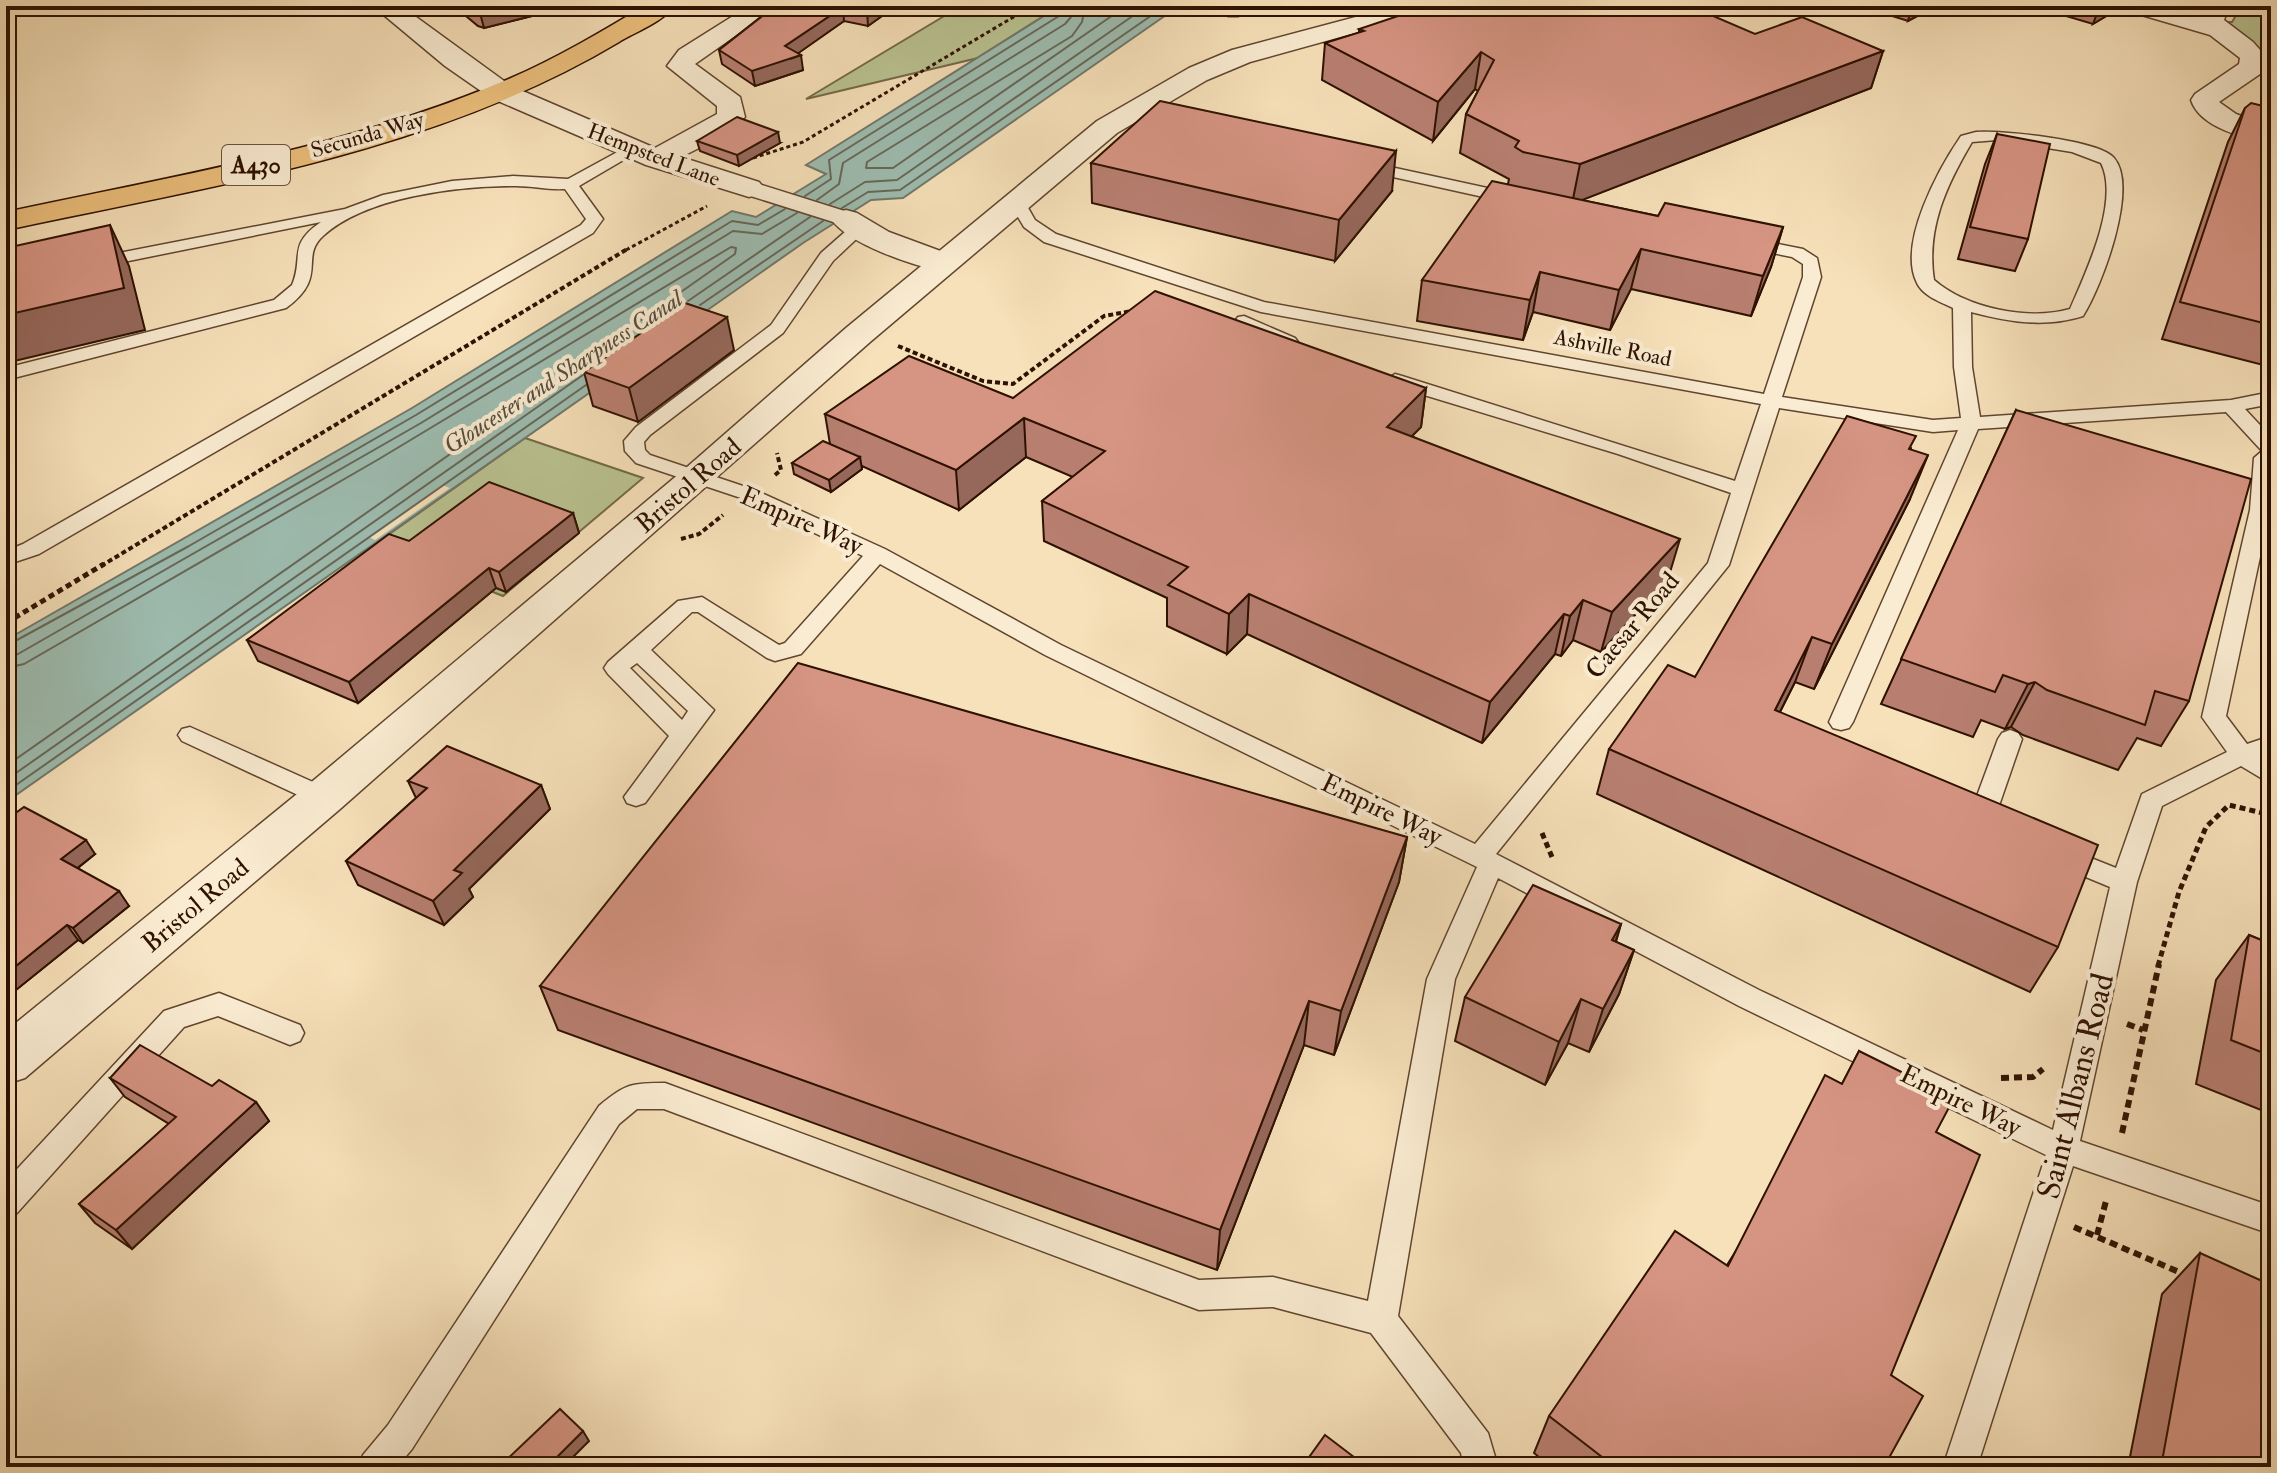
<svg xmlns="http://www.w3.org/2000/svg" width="2277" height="1473" viewBox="0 0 2277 1473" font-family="'IM FELL Double Pica',serif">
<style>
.green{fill:#bac392;stroke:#746a49;stroke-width:2}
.water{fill:#9dbdb1;stroke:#71786a;stroke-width:2}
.pier{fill:#f7e1ba}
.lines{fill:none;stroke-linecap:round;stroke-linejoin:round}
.shore{stroke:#666758;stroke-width:2}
.service-casing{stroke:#60452e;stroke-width:3}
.pedestrian-casing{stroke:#60452e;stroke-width:3}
.minor-casing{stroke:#60452e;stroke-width:3}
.tertiary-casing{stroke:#60452e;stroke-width:3}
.primary-casing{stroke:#2e1100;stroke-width:3}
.path-far3{stroke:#2e1100;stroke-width:3;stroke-dasharray:4 3;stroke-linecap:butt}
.path-far2{stroke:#2e1100;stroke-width:4;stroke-dasharray:5 3;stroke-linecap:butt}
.path-far1{stroke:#2e1100;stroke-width:5;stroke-dasharray:6 4;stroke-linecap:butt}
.path{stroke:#2e1100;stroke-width:6;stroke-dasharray:8 5;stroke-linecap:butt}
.service{fill:#faecd2;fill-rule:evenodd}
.pedestrian{fill:#faecd2;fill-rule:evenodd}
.minor{fill:#faecd2;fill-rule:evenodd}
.tertiary{fill:#faecd2;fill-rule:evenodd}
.primary{fill:#ecc07d;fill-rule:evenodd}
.wall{fill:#b87f71;stroke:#2e1100;stroke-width:2}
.shaded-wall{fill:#96685c;stroke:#2e1100;stroke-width:2}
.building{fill:#d69483;stroke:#2e1100;stroke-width:2}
.labels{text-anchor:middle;stroke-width:8;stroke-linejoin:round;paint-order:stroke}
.far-street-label{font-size:22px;fill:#2e1100;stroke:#faecd2}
.shield{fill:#faecd2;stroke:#6b533f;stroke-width:2}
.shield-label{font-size:24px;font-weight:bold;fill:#2e1100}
.far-water-label{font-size:24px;font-style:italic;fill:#554d3e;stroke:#faecd2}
.street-label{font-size:26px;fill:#2e1100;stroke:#faecd2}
.near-street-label{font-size:32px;fill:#2e1100;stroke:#faecd2}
</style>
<rect width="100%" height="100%" fill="#f7e1ba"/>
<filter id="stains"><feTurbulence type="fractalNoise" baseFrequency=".0025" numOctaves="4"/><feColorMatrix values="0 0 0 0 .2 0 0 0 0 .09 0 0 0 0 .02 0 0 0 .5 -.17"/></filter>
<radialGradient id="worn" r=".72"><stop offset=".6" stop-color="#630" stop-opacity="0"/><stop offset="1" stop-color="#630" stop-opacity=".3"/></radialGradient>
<!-- green -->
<g class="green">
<polygon points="961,6 1059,6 978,58 806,99"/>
<polygon points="2234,6 2271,6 2271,59 2224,22 2232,22 2240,9"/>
<polygon points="525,438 643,478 503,596 374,545"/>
</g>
<!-- water -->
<polygon class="water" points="1060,6 1179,6 903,198 871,200 803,243 6,802 6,640 412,408 732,211 756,217 826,174 806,165"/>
<!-- pier -->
<polygon class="pier" points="442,485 450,488 375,540 369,537"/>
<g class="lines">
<!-- shore -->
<g class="shore">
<polyline points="1085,6 1082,22 1072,36 867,162 866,168 893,168 1126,6"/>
<polyline points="805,196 831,179 829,160 1059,16 1063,6"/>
<polyline points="817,200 839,184 843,163 1065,24 1071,17 1073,6"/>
<polyline points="830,204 865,182 897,180 1147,6"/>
<polyline points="842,208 868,192 900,190 1165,6"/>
<polyline points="688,301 810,217"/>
<polyline points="700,305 823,221"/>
<polyline points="6,646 189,546 416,415 732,221 758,225 785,209"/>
<polyline points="6,656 18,654 421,423 733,231 762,234 797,213"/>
<polyline points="6,668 24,664 379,459 731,247 736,248 735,254 6,766"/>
<polyline points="6,780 583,375"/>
<polyline points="6,792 586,385"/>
</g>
<!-- service casing -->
<g class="service-casing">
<g id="service">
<polygon points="1234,6 1250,6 1238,16 1228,16 1226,13"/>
<path d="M1976 132C2000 130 2100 140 2114 158 2139 187 2102 286 2083 316 2045 328 2009 322 1971 312L1972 367 1980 417 2231 400 2271 392V404L2245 409 2271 437 2270 510 2226 716 2247 744 2271 736V754L2262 757 2271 763V784L2241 766 2162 806 2137 882 2080 1141 2271 1206V1234L2073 1166 1977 1467H1943L2046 1155 1739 1006 1498 878 1455 979 1398 1316 1488 1433 1498 1467H1464L1461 1453 1371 1333 1273 1307 1199 1310 664 1109H637L619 1124 412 1449 397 1467H358L363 1455 388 1425 599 1106C625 1084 631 1083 665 1083L1199 1280 1273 1277 1368 1301 1427 979 1477 867 1045 655 880 564 801 654 775 661 767 658 698 612H692L651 650 714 710 645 803 636 806 627 803 624 797 669 736 608 674 604 668 608 662 678 601 702 597 779 645 785 643 863 556 741 498 636 463 625 451 624 441 636 427 771 325 821 253 854 224H866L868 228 833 261 783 333 650 435 644 442 645 450 650 455 755 490 885 549 1061 645 1475 844 1708 563 1731 493 1618 454 1388 384 1386 380 1395 374 1402 376 1735 481 1761 404 1261 312 1044 242 1024 227 1009 202 1011 199H1023L1035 220 1056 234 1264 302 1764 394 1803 277V264L1792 257 1738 246 1736 242 1744 237 1803 249 1817 258 1821 277 1782 397 1933 420 1961 418 1954 367 1953 308C1941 302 1923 296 1917 283 1897 244 1939 168 1961 136ZM1997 140 2072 152 2101 163C2120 201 2086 272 2070 309 2028 321 1966 308 1934 280 1926 229 1946 186 1972 142ZM1779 408 1933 432 1958 430 1829 722 1833 728 1841 730 1849 728 1853 722 1978 429 2226 412 2262 451 2254 458 2250 510 2202 717 2227 752 2142 794 2116 868 2061 846 2052 849 2048 856 2052 863 2110 887 2053 1130 1759 990 1496 854 1729 565ZM637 663 688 711 682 720 630 668Z"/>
<path d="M632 144 640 149 637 152 579 186 603 219 593 233 39 554 6 565V551L23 544 581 225 586 219 565 189C548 190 532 186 516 186 459 186 367 196 323 236 299 258 329 277 286 308L6 380V368L274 300 292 285C304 257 287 245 321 222L94 268 88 267 85 263 88 259 345 209 383 195 452 181 513 176 568 179Z"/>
<polygon points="1363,161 1515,194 1523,199 1515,204 1357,169 1355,166"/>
<polygon points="1244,316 1295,338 1298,342 1289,347 1283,346 1238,325 1235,321 1238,317"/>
<polygon points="190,727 333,791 336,797 333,803 324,806 315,803 182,741 178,735 182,729"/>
<polygon points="2010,730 2018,733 2022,739 1993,823 1989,830 1980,832 1971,830 1967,823 1998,739 2002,733"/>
<polygon points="219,993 300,1025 304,1033 300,1041 290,1045 218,1016 184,1027 17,1213 6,1217 6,1181 164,1011"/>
</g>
</g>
<!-- pedestrian casing -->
<g class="pedestrian-casing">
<polygon id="pedestrian" points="749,181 854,214 858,219 854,224 846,226 741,193 738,188 741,183"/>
</g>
<!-- minor casing -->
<g class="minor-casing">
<g id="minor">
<polygon points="373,6 401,6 511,86 655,148 717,114 717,106 667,66 679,50 749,6 778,6 695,64 740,97 745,117 725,135 681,157 759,182 764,188 759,194 749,197 646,165 491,98 445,66"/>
<path d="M2125 6H2164L2200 16 2205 6H2229L2224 20 2253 42 2267 58 2260 74 2219 102 2236 114 2271 127V144C2245 138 2200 128 2191 100L2195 94 2239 64 2240 58 2210 35 2128 11Z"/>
<path d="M846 210 857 213 889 232 954 256 959 263 954 270 943 272C913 265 849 245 831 219L835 213Z"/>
</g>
</g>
<!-- tertiary casing -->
<g class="tertiary-casing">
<polygon id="tertiary" points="1397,6 1437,6 1434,11 1250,62 1207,80 1117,133 870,342 340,809 25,1078 6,1084 6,1031 308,785 686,468 846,328 1097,121 1189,68 1232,50"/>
</g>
<!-- primary casing -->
<g class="primary-casing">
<path id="primary" d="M644 6H674C663 22 635 32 619 42 435 152 213 186 6 230V212C175 176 351 147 511 78 557 58 601 32 644 6Z"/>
</g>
<!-- path-far3 -->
<g class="path-far3">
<polyline points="753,158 803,142 1032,6"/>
<polyline points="626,250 707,206"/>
</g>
<!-- path-far2 -->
<g class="path-far2">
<polyline points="898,346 983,381 1013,384 1104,316 1132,311"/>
<polyline points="775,475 781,470 777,453"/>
<polyline points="681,539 699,534 723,515"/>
<polyline points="101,566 629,248"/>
</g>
<!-- path-far1 -->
<g class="path-far1">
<polyline points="6,623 104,564"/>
<polyline points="1542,833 1552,857"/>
<polyline points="2158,966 2179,892 2206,827 2229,805 2271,815"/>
</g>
<!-- path -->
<g class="path">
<polyline points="2127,1024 2143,1030"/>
<polyline points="2001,1078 2033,1077 2043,1069"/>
<polyline points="2122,1133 2159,964"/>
<polyline points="2074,1227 2186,1275"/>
<polyline points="2097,1235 2106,1201"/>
</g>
<!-- service -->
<use href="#service" class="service"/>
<!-- pedestrian -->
<use href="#pedestrian" class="pedestrian"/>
<!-- minor -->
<use href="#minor" class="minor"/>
<!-- tertiary -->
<use href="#tertiary" class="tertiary"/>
<!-- primary -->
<use href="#primary" class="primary"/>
</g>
<!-- wall -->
<g class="wall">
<polygon points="454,6 534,6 536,15 484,28 478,26"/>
<polygon points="775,6 896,6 868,26 844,21 798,53 803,70 755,86 722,64 719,50"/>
<polygon points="1860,6 1936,6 1908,21"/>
<polygon points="2032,6 2123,6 2093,24"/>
<polygon points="1359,29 1755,34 1883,51 1871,88 1581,200 1658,216 1783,227 1771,267 1751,316 1631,289 1610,330 1533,312 1523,340 1417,321 1422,280 1508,184 1509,179 1460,153 1466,114 1478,91 1475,89 1433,141 1322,80 1325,43 1359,33"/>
<polygon points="2271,94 2271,367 2162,339 2228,142 2245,108 2265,106"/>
<polygon points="1997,134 2028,239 2015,271 1958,259 1985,164"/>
<polygon points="697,141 780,143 739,166 700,151"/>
<polygon points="1091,163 1392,191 1335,261 1092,203"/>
<polygon points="734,350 638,422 593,406 584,372"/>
<polygon points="1426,388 1421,427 1412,436 1668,579 1601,652 1573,640 1561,656 1555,654 1482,743 1247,634 1227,654 1167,626 1167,598 1044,541 1042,501 1073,477 1026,457 959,510 862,466 862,469 831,492 794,474 792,463 830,444 825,414 1013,398"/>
<polygon points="2016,410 2189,701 2161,746 2137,738 2118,770 2023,735 2011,727 2005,729 1981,720 1973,737 1881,704"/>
<polygon points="1911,449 1910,499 1814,689 1795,682 1780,712 2058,947 2030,992 1597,794 1609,749 1695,677"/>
<polygon points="573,513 579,533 506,592 496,588 358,703 258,661 247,640 409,541"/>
<polygon points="408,781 541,785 550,809 469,889 473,897 444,925 358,885 346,861 416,798"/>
<polygon points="6,820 95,854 78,868 129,906 83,943 78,940 6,998"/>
<polygon points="1407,837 1399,882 1334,1055 1304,1045 1217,1270 558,1030 540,986"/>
<polygon points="1621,924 1616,942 1634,950 1619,994 1589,1052 1568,1043 1545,1085 1455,1041 1465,997"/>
<polygon points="2249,935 2271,944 2271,1114 2196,1084 2216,980"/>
<polygon points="1859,1051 1936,1132 1891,1375 1884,1467 1551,1467 1534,1453 1549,1416 1727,1265 1842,1084"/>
<polygon points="110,1078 212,1086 256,1102 269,1121 132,1249 95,1223 79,1204 169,1124 125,1097"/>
<polygon points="2200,1253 2271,1467 2128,1467 2162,1294"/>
</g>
<!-- shaded-wall -->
<g class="shaded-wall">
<polygon points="509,6 534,6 536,15 484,28 480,13"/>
<polygon points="874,6 896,6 868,26 867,11"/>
<polygon points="1912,6 1936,6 1908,21"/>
<polygon points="2100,6 2123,6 2093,24"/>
<polygon points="843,7 844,21 790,59 801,55 803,70 755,86 752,71 785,46"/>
<polygon points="1883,51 1871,88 1572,204 1580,164"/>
<polygon points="1481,52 1475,89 1433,141 1438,102"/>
<polygon points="778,132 780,143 739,166 737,155"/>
<polygon points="1396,151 1392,191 1335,261 1339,220"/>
<polygon points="110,225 129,266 145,330 6,363 6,315"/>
<polygon points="1783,227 1771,267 1751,316 1763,276"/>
<polygon points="1641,249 1631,289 1610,330 1619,290"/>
<polygon points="1540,272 1533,312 1523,340 1530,300"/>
<polygon points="727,317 734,350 638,422 629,388"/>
<polygon points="1426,388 1421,427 1382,466 1387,427"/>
<polygon points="1024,418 1026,457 959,510 956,470"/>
<polygon points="1928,455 1910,499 1814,689 1832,644"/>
<polygon points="860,457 862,469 831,492 829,480"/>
<polygon points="573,513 579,533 506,592 499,572"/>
<polygon points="1680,539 1668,579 1601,652 1612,612"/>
<polygon points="489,568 496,588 358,703 349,682"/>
<polygon points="1249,594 1247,634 1227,654 1229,614"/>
<polygon points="1583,600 1573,640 1561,656 1570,616"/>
<polygon points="1564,614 1555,654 1482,743 1490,702"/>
<polygon points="1812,637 1795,682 1758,755 1775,710"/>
<polygon points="2035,682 2011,727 2005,729 2028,684"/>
<polygon points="541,785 550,809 469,889 473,897 444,925 433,901 454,870"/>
<polygon points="1407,837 1399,882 1334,1055 1341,1011"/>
<polygon points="86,840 95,854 71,873 61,859"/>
<polygon points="119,891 129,906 83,943 73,928"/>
<polygon points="1621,924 1607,968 1612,940"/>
<polygon points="67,925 78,940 6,998 6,974"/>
<polygon points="1634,950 1619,994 1589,1052 1603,1009"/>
<polygon points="1581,999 1568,1043 1545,1085 1559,1042"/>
<polygon points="1309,1001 1304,1045 1217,1270 1220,1230"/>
<polygon points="256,1102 269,1121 132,1249 116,1230"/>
<polygon points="583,1431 589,1441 563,1467 547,1467"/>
</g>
<!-- building -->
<g class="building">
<polygon points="467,6 509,6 480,13 474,12"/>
<polygon points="775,6 874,6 867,11 843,7 785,46 801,55 752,71 719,50"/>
<polygon points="1428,6 1690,6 1755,34 1802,17 1883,51 1580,164 1523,152 1515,147 1519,141 1466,114 1494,60 1481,52 1438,102 1325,43 1364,31 1359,29"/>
<polygon points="1160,101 1396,151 1339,220 1091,163"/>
<polygon points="2251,103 2271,108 2271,325 2180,302 2245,108"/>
<polygon points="737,117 778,132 737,155 697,141"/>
<polygon points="1997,134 2050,144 2028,239 1970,227"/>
<polygon points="1492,181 1658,216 1665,203 1783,227 1763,276 1641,249 1619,290 1540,272 1530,300 1422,280"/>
<polygon points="110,225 124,288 6,315 6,248"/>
<polygon points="1155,291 1426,388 1387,427 1680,539 1612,612 1583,600 1570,616 1564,614 1490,702 1249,594 1229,614 1168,585 1188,567 1042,501 1105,451 1024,418 956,470 825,414 909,356 1013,398"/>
<polygon points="685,303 727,317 629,388 584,372"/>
<polygon points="2016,410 2251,479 2189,701 2155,691 2145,725 2047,690 2035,682 2028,684 2003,675 1995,692 1901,659"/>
<polygon points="1847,416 1916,436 1909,449 1928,455 1832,644 1812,637 1775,710 2098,845 2058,947 1609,749 1668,665 1695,677"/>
<polygon points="823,441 860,457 829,480 792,463"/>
<polygon points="489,482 573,513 499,572 489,568 349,682 247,640 389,534 409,541"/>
<polygon points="798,663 1407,837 1341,1011 1309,1001 1220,1230 540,986"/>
<polygon points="447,746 541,785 454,870 462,873 433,901 346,861 427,788 408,781"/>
<polygon points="24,807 86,840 61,859 119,891 73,928 67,925 6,974 6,820"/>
<polygon points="1533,885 1621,924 1612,940 1634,950 1603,1009 1581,999 1559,1042 1465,997"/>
<polygon points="2249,935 2271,944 2271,1056 2231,1040"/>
<polygon points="140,1045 212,1086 219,1080 256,1102 116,1230 79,1204 176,1117 110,1078"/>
<polygon points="1859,1051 1954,1098 1936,1132 1980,1155 1891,1375 1923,1396 1884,1467 1615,1467 1549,1416 1675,1231 1728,1266 1825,1075 1842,1084"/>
<polygon points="2200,1253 2271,1285 2271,1467 2161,1467"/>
<polygon points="560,1409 583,1431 547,1467 499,1467"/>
<polygon points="1325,1435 1367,1467 1302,1467"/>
</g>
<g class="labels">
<!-- far-street labels -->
<g class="far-street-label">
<text transform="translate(367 134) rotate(-16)" y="8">Secunda Way</text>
<text transform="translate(654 154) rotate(21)" y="8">Hempsted Lane</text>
<text transform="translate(1613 347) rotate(11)" y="8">Ashville Road</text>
</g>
<!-- shield labels -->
<rect class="shield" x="222" y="145" width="68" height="40" rx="6"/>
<g class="shield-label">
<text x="256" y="173">A430</text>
</g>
<!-- far-water labels -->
<g class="far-water-label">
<text transform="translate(563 372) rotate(-33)" y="8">Gloucester and Sharpness Canal</text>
</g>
<!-- street labels -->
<g class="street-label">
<text transform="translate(688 485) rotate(-41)" y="9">Bristol Road</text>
<text transform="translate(802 520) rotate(24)" y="9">Empire Way</text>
<text transform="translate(1632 625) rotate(-50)" y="9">Caesar Road</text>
<text transform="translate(1382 809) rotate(26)" y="9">Empire Way</text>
<text transform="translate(195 905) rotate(-40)" y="9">Bristol Road</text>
<text transform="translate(1961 1100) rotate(26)" y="9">Empire Way</text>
</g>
<!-- near-street labels -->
<g class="near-street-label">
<text transform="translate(2075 1086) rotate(-76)" y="11">Saint Albans Road</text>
</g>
</g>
<!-- margin -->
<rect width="2277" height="1473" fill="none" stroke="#f7e1ba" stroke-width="32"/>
<rect x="8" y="8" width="2261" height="1457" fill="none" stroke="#2e1100" stroke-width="4"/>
<rect x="16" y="16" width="2245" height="1441" fill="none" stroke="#2e1100" stroke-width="2"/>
<rect width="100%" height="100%" filter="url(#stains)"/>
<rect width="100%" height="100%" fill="url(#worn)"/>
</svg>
